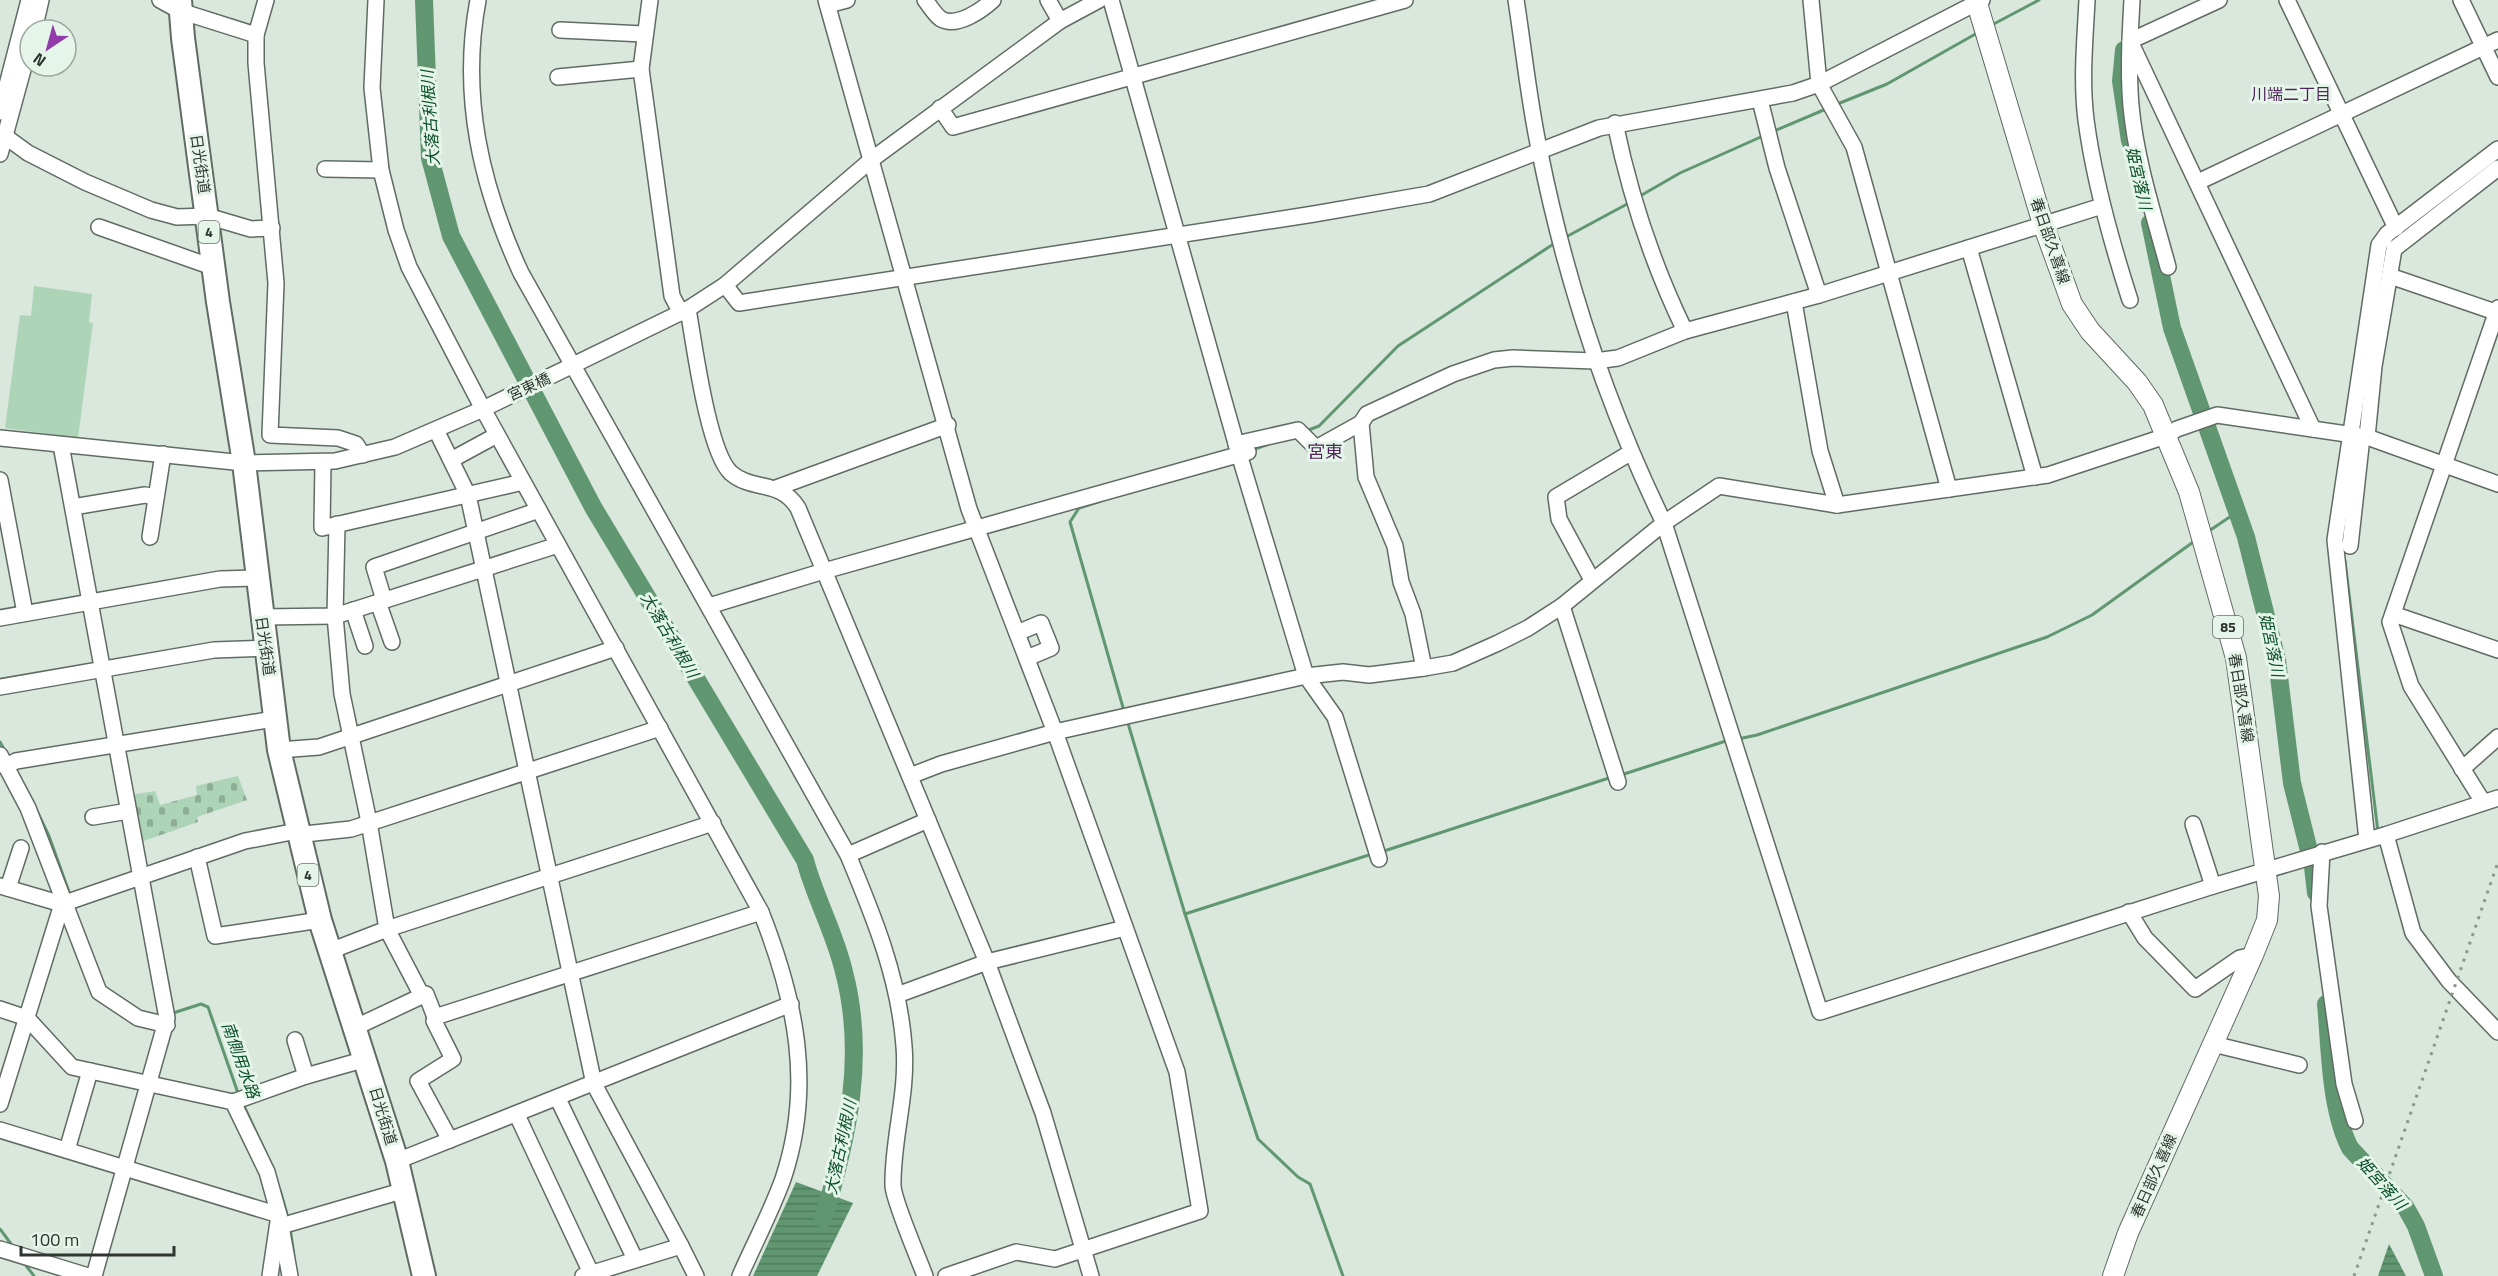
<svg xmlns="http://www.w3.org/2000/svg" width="2498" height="1276" viewBox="0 0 2498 1276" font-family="'Titillium Web','Noto Sans JP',sans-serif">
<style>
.cemetery{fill:url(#cemetery-stones)}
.pitch{fill:#aed4b8}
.water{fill:url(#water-rules)}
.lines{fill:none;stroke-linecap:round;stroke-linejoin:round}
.stream{stroke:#609771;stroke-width:3}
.river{stroke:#609771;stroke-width:18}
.minor-casing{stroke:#606c63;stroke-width:18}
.major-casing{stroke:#606c63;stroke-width:22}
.highway-casing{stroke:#606c63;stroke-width:26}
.minor{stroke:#fff;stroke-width:15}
.major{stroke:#fff;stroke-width:20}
.highway{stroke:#fff;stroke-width:22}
.rail{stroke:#8b968d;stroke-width:3;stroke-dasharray:3 6;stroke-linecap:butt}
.labels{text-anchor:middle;stroke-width:6;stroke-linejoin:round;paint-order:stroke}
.shield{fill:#e6f5ea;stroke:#666f68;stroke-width:1.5}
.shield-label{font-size:14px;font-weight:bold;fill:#2f3530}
.street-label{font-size:15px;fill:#2f3530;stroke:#e6f5ea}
.neighbourhood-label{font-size:16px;fill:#4f265c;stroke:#e6f5ea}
.water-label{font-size:16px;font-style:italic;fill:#0b4f29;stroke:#e6f5ea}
.quarter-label{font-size:18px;fill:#4f265c;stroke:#e6f5ea}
</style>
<defs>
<pattern id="cemetery-stones" width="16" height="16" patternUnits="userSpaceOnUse" patternTransform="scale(1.5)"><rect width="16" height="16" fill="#aed4b8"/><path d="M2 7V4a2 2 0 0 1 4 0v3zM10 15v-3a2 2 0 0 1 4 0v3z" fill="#8ead96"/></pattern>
<pattern id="water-rules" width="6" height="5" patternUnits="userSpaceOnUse" patternTransform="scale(1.5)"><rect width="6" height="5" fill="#609771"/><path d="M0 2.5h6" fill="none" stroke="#507c5d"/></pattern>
</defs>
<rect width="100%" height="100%" fill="#d9e7dc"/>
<!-- cemetery -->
<polygon class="cemetery" points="238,776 247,800 197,817 198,822 138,843 130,795 155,791 160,805 197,795 196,786"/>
<!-- pitch -->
<polygon class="pitch" points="34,286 92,294 89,322 93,323 78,438 5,428 20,315 31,316"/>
<!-- water -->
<g class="water">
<polygon points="796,1182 853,1203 817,1276 753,1276"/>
<polygon points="2389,1244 2406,1276 2378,1276"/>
</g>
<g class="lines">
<!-- stream -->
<g class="stream">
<polyline points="1990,26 2039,0"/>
<polyline points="1835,105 1887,84 1979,32"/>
<polyline points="1772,132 1826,109"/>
<polyline points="1640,196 1680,173 1763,136"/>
<polyline points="1564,238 1629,203"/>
<polyline points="2360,430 2362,410"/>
<polyline points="1306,431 1319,426 1398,346 1555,243"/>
<polyline points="1252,450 1269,444"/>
<polyline points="1101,501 1079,508 1070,522 1124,711"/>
<polyline points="2209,531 2237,512"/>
<polyline points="2345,561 2378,832"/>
<polyline points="1127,720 1185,914 1258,1139 1298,1177 1310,1184 1343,1276"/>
<polyline points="1738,739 1757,735 2047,637 2092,615 2196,540"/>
<polyline points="0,742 5,751"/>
<polyline points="1621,775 1729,740"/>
<polyline points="36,809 49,836 69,892"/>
<polyline points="1381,852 1612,777"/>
<polyline points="1185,914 1372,854"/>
<polyline points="170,1014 201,1004 208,1007 239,1096"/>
<polyline points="243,1104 266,1153"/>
<polyline points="280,1190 288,1218"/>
<polyline points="290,1227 294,1256"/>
<polyline points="0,1229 14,1248"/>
<polyline points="24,1263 34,1276"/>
</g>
<!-- river -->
<g class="river">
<path d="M424 0 430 158 451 236 593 507 805 860C815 898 835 933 844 972 866 1056 848 1138 823 1219"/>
<polyline points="2124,50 2121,81 2130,141"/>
<polyline points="2150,223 2172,328 2246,537 2277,660 2292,783 2313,867 2316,893"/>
<path d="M2326 1004C2330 1048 2330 1109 2350 1148L2406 1208 2416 1226 2434 1276"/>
</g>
<!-- minor casing -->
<g class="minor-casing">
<g id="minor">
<polyline points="160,0 180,11 256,35"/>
<polyline points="266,0 256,35 256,63 276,283 270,435 338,438 356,444 363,455"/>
<path d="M376 0 372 88 381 170 396 230 409 267 483 409 761 912C796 1001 814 1086 783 1179 771 1212 754 1244 740 1276"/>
<path d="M478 0C460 96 481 186 521 273L848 855C874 917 899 978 904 1046 908 1094 892 1140 893 1186 894 1202 918 1257 925 1276"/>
<polyline points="650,0 641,69 672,296 681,313"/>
<polyline points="826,0 969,509 1055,732 1177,1072 1200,1211 1055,1259 1016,1252 946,1276"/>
<path d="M925 0C930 6 935 15 941 19 957 28 982 10 993 0"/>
<polyline points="1048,0 1060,21"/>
<polyline points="1111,0 1239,454 1306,676 1335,717 1379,859"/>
<path d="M1516 0C1524 51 1529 103 1540 153 1566 282 1606 404 1664 523L1820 1012 2213 886 2385 835 2498 798"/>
<polyline points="1811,0 1819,84 1854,147 1949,489"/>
<path d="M2087 0C2085 40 2081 80 2086 120 2094 181 2111 241 2130 300"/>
<path d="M2132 0C2130 35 2128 71 2131 106 2136 161 2154 215 2168 267"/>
<polyline points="2219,0 2130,41 2313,429"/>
<polyline points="2287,0 2396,228"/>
<polyline points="2461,0 2498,77"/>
<polyline points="828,5 847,0"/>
<polyline points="34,30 41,0"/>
<polyline points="560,30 644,34"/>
<polyline points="558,77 641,69"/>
<polyline points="1760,100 1777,168 1819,295"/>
<polyline points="940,108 953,127 1405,0"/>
<polyline points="0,112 29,0"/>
<path d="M1615 123C1630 196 1653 265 1685 331"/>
<polyline points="6,137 28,153 85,182 151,210 177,217 207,216 251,229 272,228"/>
<polyline points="0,154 30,44"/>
<polyline points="325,169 381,170"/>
<polyline points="2198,182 2498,40"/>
<polyline points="99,227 215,268"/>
<polyline points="1969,248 2035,477"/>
<polyline points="2390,276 2498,313"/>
<polyline points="725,285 739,303 1314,214 1429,194 1599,128 1793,93 1819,84 1982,0"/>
<polyline points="1794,302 1820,451 1837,505"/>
<path d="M688 309C694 343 708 452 731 473 753 492 780 479 798 508L987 962 1043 1113 1091 1276"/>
<polyline points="1361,423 1366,477 1395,546 1401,582 1413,614 1424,668"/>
<polyline points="436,430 468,495 594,1084 681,1246 583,1276"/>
<polyline points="2367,437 2374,366 2394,249 2498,168"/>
<polyline points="0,438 244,463 335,461 395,447 483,409 688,309 725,285 871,160 1060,21 1099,0"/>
<polyline points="1236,444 1298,430 1316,448 1361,423 1367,414 1453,374 1494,360 1513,358 1595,361 1618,358 1685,331 1819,295 2102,206"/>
<polyline points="61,445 167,1018 94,1276"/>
<polyline points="451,460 497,435"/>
<polyline points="323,462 322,528 523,482"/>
<polyline points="0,480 25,613"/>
<polyline points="776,488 948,425"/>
<polyline points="73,507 145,495 156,497"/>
<polyline points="337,524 335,616 342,694 369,822 387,929 422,996"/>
<polyline points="150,537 163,454"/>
<polyline points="2350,546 2362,437"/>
<polyline points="1592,580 1559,519 1556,497 1630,453"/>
<polyline points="384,600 374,567 539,510"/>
<polyline points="378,602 392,642"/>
<polyline points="709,606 824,571 1248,452"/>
<polyline points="1562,606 1618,782"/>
<polyline points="353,610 365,646"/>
<polyline points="2393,614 2498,650"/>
<polyline points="262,617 335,616 558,545"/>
<polyline points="0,618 220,579 256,578"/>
<polyline points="1017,633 1041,623 1051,648 1027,658"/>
<polyline points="0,687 214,650 266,648"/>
<polyline points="279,750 319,747 616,648"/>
<polyline points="0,755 28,808 99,992 138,1018 167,1025"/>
<polyline points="0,764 6,766 16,761 274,719"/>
<polyline points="2462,769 2498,737"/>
<polyline points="910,776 941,764 1055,732 1306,676 1343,672 1369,675 1424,668 1453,663 1498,643 1528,628 1562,606 1664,523 1719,486 1837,505 2048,475 2166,436 2177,429 2217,415 2367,437 2498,484"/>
<polyline points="2483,802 2411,686 2390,622 2498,308"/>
<polyline points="93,817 128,811"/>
<polyline points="2193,824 2213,886"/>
<polyline points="2386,835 2413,933 2449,981 2498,1032"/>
<polyline points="2367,840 2335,540 2379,245 2387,234 2498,149"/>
<polyline points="2322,852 2319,906 2344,1084 2355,1121"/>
<polyline points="848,855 928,820"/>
<polyline points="197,857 215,936 320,920"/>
<polyline points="0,886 62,904"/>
<polyline points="8,888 21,848"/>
<polyline points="2129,912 2145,938 2195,989 2240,958 2253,955"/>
<polyline points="330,951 387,929 713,823"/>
<polyline points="897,995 987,962 1125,928"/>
<polyline points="0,1009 27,1018 72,1067 233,1102 267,1172 279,1215 270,1276"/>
<polyline points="435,1017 434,1021 453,1059 418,1081 450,1140"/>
<polyline points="356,1027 426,994 435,1017 761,912"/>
<polyline points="295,1040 306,1076"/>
<polyline points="2213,1044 2299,1065"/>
<polyline points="558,1099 635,1259"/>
<polyline points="233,1102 306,1076 366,1059"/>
<polyline points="0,1104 62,904 245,841 297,831 305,834 351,829 660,728"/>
<polyline points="517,1115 591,1273"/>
<polyline points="0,1130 279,1215 290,1276"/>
<polyline points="67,1150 90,1071"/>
<polyline points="397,1161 791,1004"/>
<polyline points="281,1226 405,1190"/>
<polyline points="681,1246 696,1276"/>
<polyline points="0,1249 88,1276"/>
</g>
</g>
<!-- major casing -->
<g class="major-casing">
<polyline id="major" points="1976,0 2043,224 2072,304 2090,331 2137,382 2153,405 2189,492 2236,658 2269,896 2267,920 2253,955 2128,1233 2113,1276"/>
</g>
<!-- highway casing -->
<g class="highway-casing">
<polyline id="highway" points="180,0 183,38 218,302 244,463 279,750 320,920 397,1161 424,1276"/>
</g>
<!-- minor -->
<use href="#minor" class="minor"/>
<!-- major -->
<use href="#major" class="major"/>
<!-- highway -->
<use href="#highway" class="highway"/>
<!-- rail -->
<polyline class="rail" points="2354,1276 2498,862"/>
</g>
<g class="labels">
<!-- shield labels -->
<g class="shield">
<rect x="198.5" y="221" width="21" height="22" rx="4.5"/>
<rect x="2213" y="616" width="30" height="22" rx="4.5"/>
<rect x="297.5" y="864" width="21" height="22" rx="4.5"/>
</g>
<g class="shield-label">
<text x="209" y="237">4</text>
<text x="2228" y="632">85</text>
<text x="308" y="880">4</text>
</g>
<!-- street labels -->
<g class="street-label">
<text transform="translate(200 164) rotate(82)" y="5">日光街道</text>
<text transform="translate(2050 241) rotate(71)" y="5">春日部久喜線</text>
<text transform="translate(529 387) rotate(-25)" y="5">宮東橋</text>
<text transform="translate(265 646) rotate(82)" y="5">日光街道</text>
<text transform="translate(2241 698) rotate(81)" y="5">春日部久喜線</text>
<text transform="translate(383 1116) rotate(73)" y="5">日光街道</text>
<text transform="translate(2154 1176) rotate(-66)" y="5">春日部久喜線</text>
</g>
<!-- neighbourhood labels -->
<g class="neighbourhood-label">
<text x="2291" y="100">川端二丁目</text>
</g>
<!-- water labels -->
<g class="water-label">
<text transform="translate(430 118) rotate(-94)" y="6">大落古利根川</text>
<text transform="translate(2139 178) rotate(77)" y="6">姫宮落川</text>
<text transform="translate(670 635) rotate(59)" y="6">大落古利根川</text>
<text transform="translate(2272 645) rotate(78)" y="6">姫宮落川</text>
<text transform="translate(241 1060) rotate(70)" y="6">南側用水路</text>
<text transform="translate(840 1147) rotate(-78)" y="6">大落古利根川</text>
<text transform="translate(2382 1183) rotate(48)" y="6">姫宮落川</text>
</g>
<!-- quarter labels -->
<g class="quarter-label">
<text x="1325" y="458">宮東</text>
</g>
</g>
<!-- north arrow -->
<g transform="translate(48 48) rotate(216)"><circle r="28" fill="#e6f5ea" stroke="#9da8a0" stroke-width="1.5"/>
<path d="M0-4.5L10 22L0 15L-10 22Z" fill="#913caa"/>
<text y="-9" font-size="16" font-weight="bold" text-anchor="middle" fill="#2f3530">N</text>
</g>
<!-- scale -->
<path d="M21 1246v9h153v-9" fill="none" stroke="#2f3530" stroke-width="3"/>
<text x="30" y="1246" font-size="18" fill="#2f3530" stroke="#e6f5ea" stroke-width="4.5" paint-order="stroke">100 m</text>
</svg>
